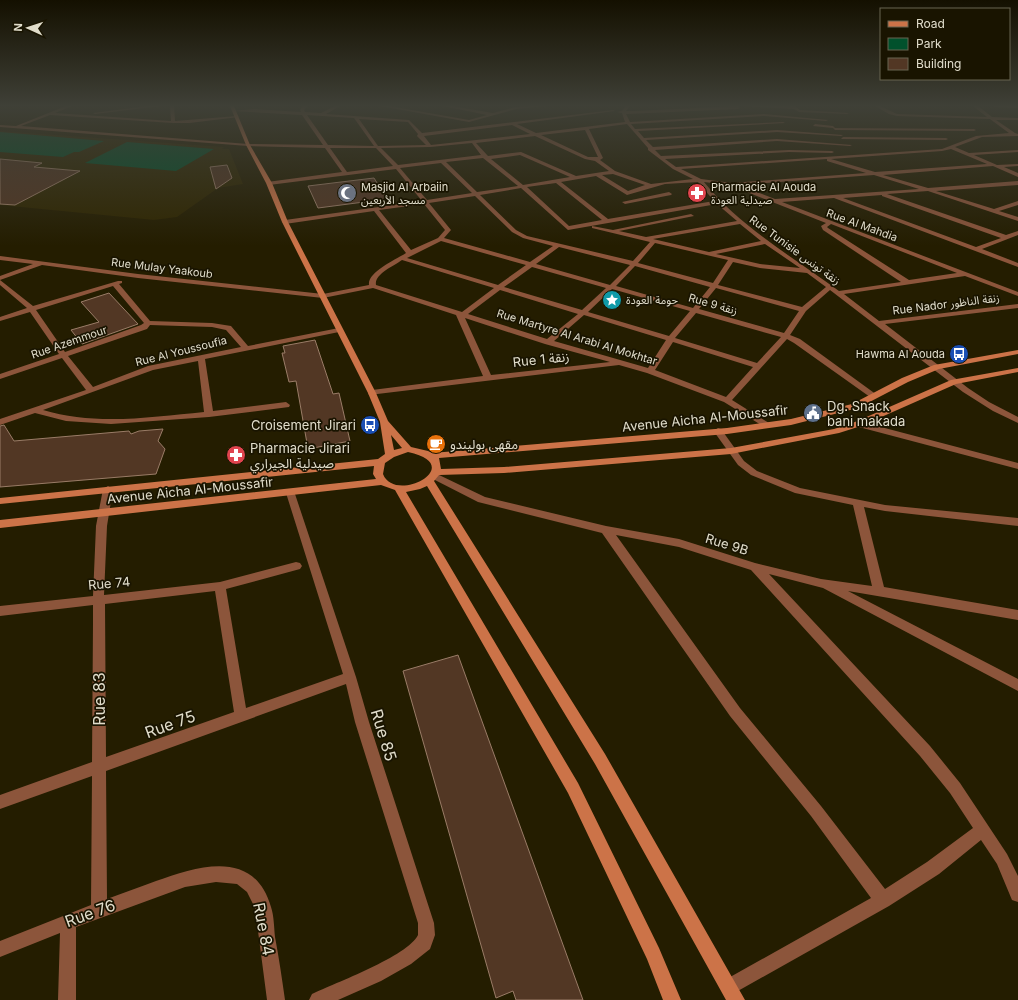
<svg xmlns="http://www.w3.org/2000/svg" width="1018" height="1000" viewBox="0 0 1018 1000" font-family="Inter,'Noto Sans Arabic',sans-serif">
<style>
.built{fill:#2f2600}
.green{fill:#01512c}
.building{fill:#523724;stroke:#9a7c67}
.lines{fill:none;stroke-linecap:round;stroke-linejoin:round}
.street{fill:#8c553b;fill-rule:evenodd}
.secondary{fill:#cc7348;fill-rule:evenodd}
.labels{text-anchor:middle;stroke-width:3.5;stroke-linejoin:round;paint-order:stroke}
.far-poi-label{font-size:11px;fill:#e1ddcb;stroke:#191400;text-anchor:start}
.far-street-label{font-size:11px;fill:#e1ddcb;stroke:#191400}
.street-label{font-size:13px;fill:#e1ddcb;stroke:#191400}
.poi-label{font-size:13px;fill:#e1ddcb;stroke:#191400;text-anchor:start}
.near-street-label{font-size:16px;fill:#e1ddcb;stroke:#191400}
</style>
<rect width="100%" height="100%" fill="#241d00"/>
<!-- built -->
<polygon class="built" points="0,131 224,147 222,149 229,149 243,184 218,188 177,217 154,220 0,205"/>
<!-- green -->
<g class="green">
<polygon points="0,132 104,141 79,152 74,152 63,157 0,152"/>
<polygon points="127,142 214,149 176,171 85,163"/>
</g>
<!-- building -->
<g class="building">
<polygon points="0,159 42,163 34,167 80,171 15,205 0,204"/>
<polygon points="227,165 232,178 216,189 210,167"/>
<polygon points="374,178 387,199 318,208 308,186"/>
<polygon points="109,293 138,324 82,344 71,330 99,322 81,302"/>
<polygon points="315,340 333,394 339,393 350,441 308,449 296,381 289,382 282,353 285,353 283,346"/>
<polygon points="4,425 14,441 129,431 131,434 139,431 163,429 158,441 165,449 156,474 0,487 0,426"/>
<polygon points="458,655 583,1000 516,1000 513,991 496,998 403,671"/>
</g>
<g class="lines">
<!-- street -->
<g class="street">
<path d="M66 106H72L55 113 171 121 170 106H174L175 121 237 116 239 117 189 123H173L50 115 21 126 248 144 323 145 302 115 232 111 254 109 301 112 300 110 303 106H307L304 110 305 112 321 113 335 106H340L326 114 409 120 422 133 613 110 615 111 517 124 536 133 625 122 622 113 617 112 622 111 626 106H630L626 111H634L739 106 740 108 738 109 626 114 630 122 764 114 828 120 826 121 764 116 631 124 635 129 783 122 785 123 638 131 644 138 777 130 843 135 841 136 777 132 646 140 653 147 777 139 852 145 850 146 777 141 655 150 661 156 789 150 832 151 834 152 832 153 789 152 665 159 676 167 942 149 976 136 1009 133 990 119 897 116 889 114 875 106H880L897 114 987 117 973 106H978L992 117 1018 118V120H996L1015 133 1018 134V136L982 137 955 147 969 153 1018 150V152L974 155 997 165 1018 164V166L1004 167 1018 173V177L993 166 883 175 928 188 1018 181V185L936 191 994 209 1018 201V205L999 211 1018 217V221L928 191 887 194 1006 235 1018 231V235L982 249 1018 263V267L834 198 782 202 1018 292V296L965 276 844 294 879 321 1018 304V308L885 324 968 388 989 402 1018 417V423L993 411 963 392 830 290 806 311 790 335 800 339 877 395 873 398 870 397 794 343 787 339 732 400 769 423 770 425 769 427 766 428 724 402 647 373 619 365 369 395 368 393 372 390 483 376 456 315 373 288 323 298 138 278 42 265 0 280V276L33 264 0 260V256L138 274 323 294 369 285C367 272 397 259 406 253L374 211 285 224 282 222 285 220 422 201 396 169 269 185 267 184V182L342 172 325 148 248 146 0 127V125L16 126ZM307 115 354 118 374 146 328 145ZM359 119 408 122 418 134 417 136 426 145 378 146ZM627 124 648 148V150L673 169 693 179 651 184 615 171 600 160 603 158 589 129ZM512 125 530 134 431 145 424 136ZM585 130 598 157H588L541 135ZM535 136 585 159 595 161 609 171 576 176 521 152 488 156 476 143ZM472 143 481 155 398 165 381 148 430 147ZM330 148H376L393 166 347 172ZM951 149 987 164 875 172 831 159 942 151ZM520 155 570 177 523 185 491 159ZM483 158 518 186 477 192 446 162ZM827 159V161L866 173 732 183 701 179 681 169ZM441 163 472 193 427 200 400 168ZM613 174 645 185 628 191 602 175ZM874 175 919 189 775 199 738 185ZM596 176 627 195 665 184 698 182 714 201 608 219 561 182ZM704 182 729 185 826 223 821 226 823 230 901 282 839 291C793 257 740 227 704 182ZM556 183 602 220 569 226 527 187ZM521 188 568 230 717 204 737 221 646 237 619 231 694 216 691 214 613 230 592 226V228L650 242 633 261 527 236 516 230 480 195ZM882 195V196L1001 238 976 247 843 198ZM475 196 512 232 523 238 553 246 530 262 444 238 451 230 429 203ZM424 204 445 230 438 238 411 250 379 210ZM740 224 761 241 709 252 653 239ZM831 224 957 273 909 280 828 228 827 227ZM441 241 526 265 498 285 407 258ZM655 243 728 260 713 283 638 263ZM765 244 800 268 760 264 716 254ZM559 247 630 265 610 285 536 264ZM402 260 494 288 462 312 376 285C374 274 394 266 402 260ZM733 262 760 268 807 273 826 287 802 307 718 285ZM635 266 710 287 693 308 616 286ZM532 267 606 288 582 310 504 287ZM716 288 799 311 784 333 699 309ZM612 289 690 311 669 336 588 312ZM500 290 578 314 547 339 468 314ZM696 313 781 337 757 363 675 338ZM584 315 666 340 648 368 554 341ZM465 318 545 344 610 362 491 375ZM673 342 753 367 726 397 655 370Z"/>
<polygon points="148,106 161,106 95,114 93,113"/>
<polygon points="380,106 389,106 469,120 487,115 443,106 452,106 493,113 516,107 545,106 516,109 469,122"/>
<polygon points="745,106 795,106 800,110 849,113 847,114 799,112 794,109"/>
<polygon points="993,106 1018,106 1018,108 995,107"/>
<polygon points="815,124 833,126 835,128 974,129 976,130 974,131 835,130 833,128 813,126"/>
<polygon points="843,137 946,138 948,139 946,140 841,139"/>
<polygon points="669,192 672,194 671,195 625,204 622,202"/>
<path d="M0 280 33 306 118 281H122V283L119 284 150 321 212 323 231 326 248 346 339 328 343 330 339 332 205 359 213 411 286 402 290 405 289 407 209 417 111 424 66 421 35 413 0 425V419L86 390 62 358 0 379V374L59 354 30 312 0 321V317L27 308 0 285ZM113 286 144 323 141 325 65 352 36 310ZM150 325 212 327 226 330 241 347 148 366 93 387 68 356 147 329ZM198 361 204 412C152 417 95 426 43 410L153 370Z"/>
<polygon points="858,421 1018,463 1018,469 855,426 854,424 855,422"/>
<path d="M718 428 721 429 744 461 757 471 800 488 885 505 1018 518V526L885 511 864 507 884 587 1018 610V620L848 591 1018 679V691L823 588 769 574 930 746 960 783 1007 854 1018 876V902L1012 900 997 864 981 840 939 874 889 906 729 996 723 993 720 987 723 981 871 898 811 816 730 716 602 533 478 502 431 478 429 476 434 473 437 474 485 497 606 526 679 539 755 563 821 579 872 586 853 505 795 493 751 475 738 465 715 433 714 431ZM616 535 679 547 751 570 920 756 950 793 973 828 927 862 885 889 821 806 740 708Z"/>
<path d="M108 486 113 489 107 526 104 595 220 582 296 562 300 563 302 566 300 569 226 589 246 708 343 674 286 493 291 490 294 491 356 677 369 722 434 923 435 935 430 949 411 964 381 981 338 1000H309L312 994C335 983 408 956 418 935V923L355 722 346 684 106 771 107 899C123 893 140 887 156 881 198 866 254 848 271 907 274 916 274 927 275 937 279 958 282 979 285 1000H267L255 908 247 892 237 884 216 882 185 887 76 927V1000H58L60 933 0 957V941L91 905 92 776 0 809V795L92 762 93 623V605L0 616V606L93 596 96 526 103 489ZM215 591 234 712 106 757 105 604Z"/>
</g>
<!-- secondary -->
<path class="secondary" d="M230 106H234L250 145 272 183 288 222 376 393 388 421 411 447 428 451 432 453 727 428 791 419 852 404 902 378 934 365 1018 350V354L939 369 908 382 858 408 791 425 727 434 439 458 441 469 504 467 731 448 834 429 855 422 951 380 1018 368V372L956 384 861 426 839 433 731 454 504 473 439 475 434 481 605 754 745 1000H726L595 764 427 486 420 489 406 492 578 783 659 948 681 1000H663L647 959 568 793 395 490 381 485 0 528V520L376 479 373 474 374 466 0 504V498L378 459 385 454 380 422 368 393 282 222 266 183 246 145ZM391 435 402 448 394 450ZM408 452C469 465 395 505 383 474L385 463 394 457Z"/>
</g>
<!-- sky -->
<linearGradient id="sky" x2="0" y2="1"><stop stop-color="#141000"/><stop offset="0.43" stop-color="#3f4037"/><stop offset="1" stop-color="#3f4037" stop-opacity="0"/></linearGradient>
<rect width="1018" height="246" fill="url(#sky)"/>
<!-- icons -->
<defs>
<g id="mosque-disc" transform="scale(1)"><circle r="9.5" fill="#6b7280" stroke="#191400"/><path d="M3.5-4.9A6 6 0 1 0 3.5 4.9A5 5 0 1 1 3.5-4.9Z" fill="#fff"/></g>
<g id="pharmacy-disc" transform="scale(1)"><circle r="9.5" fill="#e0444e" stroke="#191400"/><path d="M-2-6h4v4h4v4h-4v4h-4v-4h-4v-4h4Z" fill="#fff"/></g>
<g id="sight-disc" transform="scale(1)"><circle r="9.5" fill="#0f9aa8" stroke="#191400"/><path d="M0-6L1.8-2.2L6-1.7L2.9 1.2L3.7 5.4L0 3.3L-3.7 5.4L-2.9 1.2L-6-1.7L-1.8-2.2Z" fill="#fff"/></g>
<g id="bus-disc" transform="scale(1)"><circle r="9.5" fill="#1a4fb4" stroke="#191400"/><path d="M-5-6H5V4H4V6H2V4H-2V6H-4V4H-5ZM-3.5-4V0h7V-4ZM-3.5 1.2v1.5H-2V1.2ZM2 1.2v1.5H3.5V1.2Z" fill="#fff"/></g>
<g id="civic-disc" transform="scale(1)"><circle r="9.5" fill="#5c6f8a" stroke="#191400"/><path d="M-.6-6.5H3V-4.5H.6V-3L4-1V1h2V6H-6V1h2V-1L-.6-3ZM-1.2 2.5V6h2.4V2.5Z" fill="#fff"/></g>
<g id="cafe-disc" transform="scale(1)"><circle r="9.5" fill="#e8710a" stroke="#191400"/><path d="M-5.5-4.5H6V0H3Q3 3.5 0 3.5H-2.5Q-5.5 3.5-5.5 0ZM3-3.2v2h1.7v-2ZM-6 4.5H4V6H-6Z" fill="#fff"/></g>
</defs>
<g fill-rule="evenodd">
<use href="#mosque-disc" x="347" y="193"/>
<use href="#pharmacy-disc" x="697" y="193"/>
<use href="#sight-disc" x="612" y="300"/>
<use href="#bus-disc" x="959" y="354"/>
<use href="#civic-disc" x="813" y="413"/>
<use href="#bus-disc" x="370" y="425"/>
<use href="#cafe-disc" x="436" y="444"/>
<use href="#pharmacy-disc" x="236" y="455"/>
</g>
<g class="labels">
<!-- far-poi labels -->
<g class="far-poi-label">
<text x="361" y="191">Masjid Al Arbaiin<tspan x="361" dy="13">مسجد الأربعين</tspan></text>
<text x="711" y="191">Pharmacie Al Aouda<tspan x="711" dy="13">صيدلية العودة</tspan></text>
<text x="626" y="304">حومة العودة</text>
<text x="945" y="358" text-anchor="end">Hawma Al Aouda</text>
</g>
<!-- far-street labels -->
<g class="far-street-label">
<text transform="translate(862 225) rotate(20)" y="4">Rue Al Mahdia</text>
<text transform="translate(795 250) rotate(36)" y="4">Rue Tunisie زنقة تونس</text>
<text transform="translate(162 268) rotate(7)" y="4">Rue Mulay Yaakoub</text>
<text transform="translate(713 304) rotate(16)" y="4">Rue 9 زنقة</text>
<text transform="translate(946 304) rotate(-7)" y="4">Rue Nador زنقة الناظور</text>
<text transform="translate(577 337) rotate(17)" y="4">Rue Martyre Al Arabi Al Mokhtar</text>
<text transform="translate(69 342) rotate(-19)" y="4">Rue Azemmour</text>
<text transform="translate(181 351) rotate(-14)" y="4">Rue Al Youssoufia</text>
</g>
<!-- street labels -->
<g class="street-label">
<text transform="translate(541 359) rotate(-6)" y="5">Rue 1 زنقة</text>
<text transform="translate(705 418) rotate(-6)" y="5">Avenue Aicha Al-Moussafir</text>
<text transform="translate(190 490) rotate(-6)" y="5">Avenue Aicha Al-Moussafir</text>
<text transform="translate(727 544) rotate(17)" y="5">Rue 9B</text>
<text transform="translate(109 583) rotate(-5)" y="5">Rue 74</text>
</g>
<!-- poi labels -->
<g class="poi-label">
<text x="827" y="411">Dg. Snack<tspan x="827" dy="15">bani makada</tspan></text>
<text x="356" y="430" text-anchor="end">Croisement Jirari</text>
<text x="450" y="449">مقهى بوليندو</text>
<text x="250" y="453">Pharmacie Jirari<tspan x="250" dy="15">صيدلية الجيراري</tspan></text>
</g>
<!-- near-street labels -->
<g class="near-street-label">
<text transform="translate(99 699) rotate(-90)" y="6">Rue 83</text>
<text transform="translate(170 724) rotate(-20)" y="6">Rue 75</text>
<text transform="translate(384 735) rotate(73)" y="6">Rue 85</text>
<text transform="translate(90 913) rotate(-20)" y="6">Rue 76</text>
<text transform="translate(264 929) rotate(79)" y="6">Rue 84</text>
</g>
</g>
<!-- legend -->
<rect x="880" y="8" width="130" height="72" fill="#191400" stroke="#696451"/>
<rect x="888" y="21" width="20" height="6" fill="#cc7348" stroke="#696451"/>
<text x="916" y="28" font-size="12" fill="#e1ddcb">Road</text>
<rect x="888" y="38" width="20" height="12" fill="#01512c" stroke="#696451"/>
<text x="916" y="48" font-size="12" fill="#e1ddcb">Park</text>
<rect x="888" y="58" width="20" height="12" fill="#523724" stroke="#696451"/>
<text x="916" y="68" font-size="12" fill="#e1ddcb">Building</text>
<!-- north arrow -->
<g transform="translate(28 28) rotate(273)" stroke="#191400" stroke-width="3" paint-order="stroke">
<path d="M0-3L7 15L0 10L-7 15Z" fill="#e1ddcb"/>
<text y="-6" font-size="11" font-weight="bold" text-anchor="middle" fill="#e1ddcb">N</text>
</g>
</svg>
